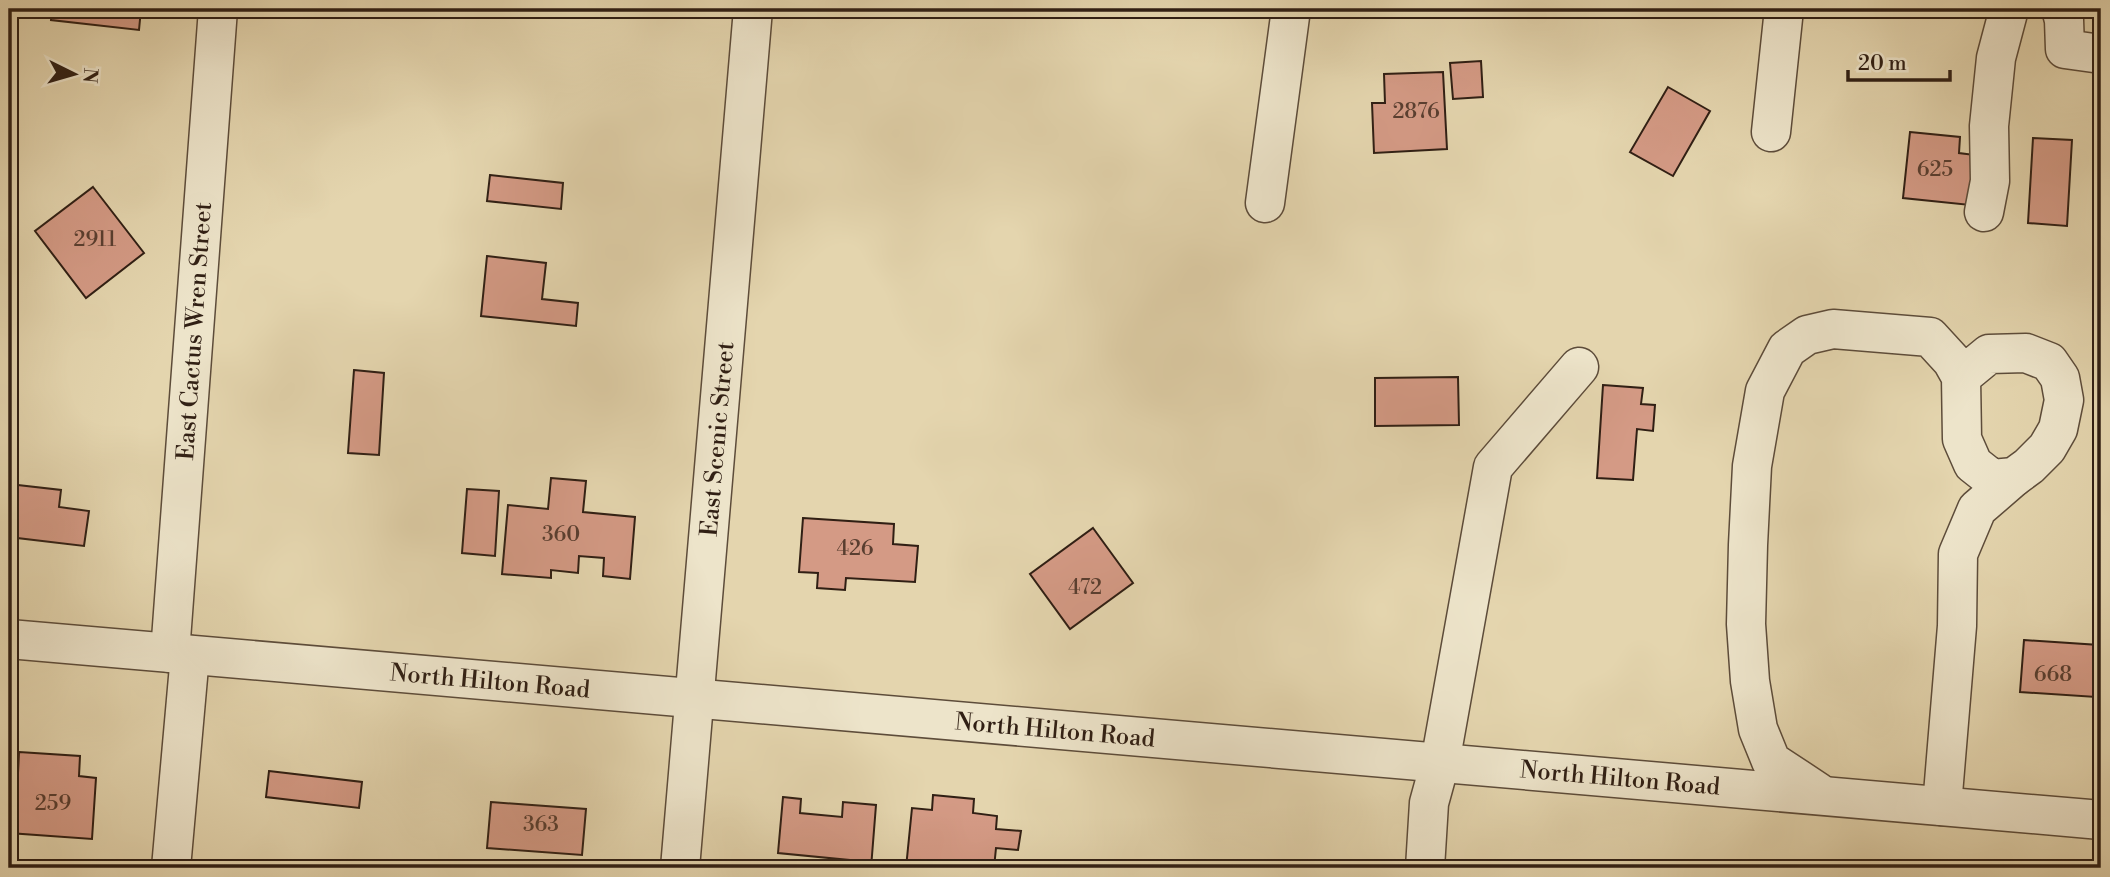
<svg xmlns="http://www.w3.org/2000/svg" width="2110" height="877" viewBox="0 0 2110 877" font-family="'Libre Bodoni',serif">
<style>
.building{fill:#d49a85;stroke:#301f14;stroke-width:2}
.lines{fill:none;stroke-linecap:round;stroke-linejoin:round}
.minor-casing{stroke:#5d4c3a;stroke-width:41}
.minor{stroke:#ede4ca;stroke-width:38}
.labels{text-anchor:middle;stroke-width:5;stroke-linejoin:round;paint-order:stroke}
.number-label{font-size:21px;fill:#593e30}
.street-label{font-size:24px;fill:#301f14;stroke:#ede4ca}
</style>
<rect width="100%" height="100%" fill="#e4d5ae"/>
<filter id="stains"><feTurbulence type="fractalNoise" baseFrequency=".00286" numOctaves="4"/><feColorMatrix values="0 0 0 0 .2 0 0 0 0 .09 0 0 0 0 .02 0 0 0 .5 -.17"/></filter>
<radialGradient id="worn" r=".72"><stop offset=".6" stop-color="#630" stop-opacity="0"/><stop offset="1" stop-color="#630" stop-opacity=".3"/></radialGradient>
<!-- building -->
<g class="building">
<polygon points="52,9 141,9 139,30 51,20"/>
<polygon points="1481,61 1483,97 1453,99 1450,63"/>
<polygon points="1443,72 1447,149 1374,153 1372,103 1385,103 1384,74"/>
<polygon points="1668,87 1710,111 1673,176 1630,152"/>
<polygon points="1910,132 1960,137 1959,153 1975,155 1970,205 1903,198"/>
<polygon points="2033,138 2072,140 2067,226 2028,223"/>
<polygon points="490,175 563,183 561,209 487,201"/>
<polygon points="93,187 144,253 86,298 35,231"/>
<polygon points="487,256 546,263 542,299 578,303 576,326 481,316"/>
<polygon points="354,370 384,373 379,455 348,453"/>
<polygon points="1458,377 1459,425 1375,426 1375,378"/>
<polygon points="1603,385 1643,388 1641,404 1655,405 1653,431 1637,429 1633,480 1597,478"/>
<polygon points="551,478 586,481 583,512 635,517 630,579 603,576 604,558 579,556 578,573 551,570 551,578 502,574 508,505 548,509"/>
<polygon points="9,484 61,490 59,507 89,511 84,546 9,537"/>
<polygon points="467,489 499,491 495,556 462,553"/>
<polygon points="803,518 894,524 893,544 918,546 915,582 846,578 845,590 817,588 818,573 799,572"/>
<polygon points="1093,528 1133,583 1070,629 1030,574"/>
<polygon points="2024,640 2099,645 2096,697 2020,692"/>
<polygon points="19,752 80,756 79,776 96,778 92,839 9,833 9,772 18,773"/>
<polygon points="269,771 362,782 359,808 266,797"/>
<polygon points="933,795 974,799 973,813 997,816 996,829 1021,831 1018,850 996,848 994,868 935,867 935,868 906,868 912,808 932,810"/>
<polygon points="783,797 801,799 800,813 842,817 843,802 876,805 871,868 848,868 849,860 778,853"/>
<polygon points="491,802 586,809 582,855 487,848"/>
<polygon points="1255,860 1335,868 1254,868"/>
</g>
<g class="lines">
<!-- minor casing -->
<g class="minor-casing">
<g id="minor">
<polyline points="2061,9 2064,20 2065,49 2101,54"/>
<polyline points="1771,132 1784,9"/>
<polyline points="1265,203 1291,9"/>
<polyline points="1984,212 1990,181 1989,126 1996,58 2009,9"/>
<polyline points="9,639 2101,820"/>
<polyline points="170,653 218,9"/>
<polyline points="1818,792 1771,761 1758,729 1750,681 1746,624 1748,545 1752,466 1765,391 1787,349 1807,335 1833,329 1930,337 1952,361 1961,377 1962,439 1973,464 1992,479 2014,477 2029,466 2047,448 2058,429 2064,400 2060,378 2049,362 2026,353 1989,354 1961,377"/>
<polyline points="1942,806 1957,626 1958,554 1977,509 2014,477"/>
<polyline points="171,868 190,655"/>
<polyline points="680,868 753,9"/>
<polyline points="1425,868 1429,803 1440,763 1493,467 1579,367"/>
</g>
</g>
<!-- minor -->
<use href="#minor" class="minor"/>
</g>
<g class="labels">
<!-- number labels -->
<g class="number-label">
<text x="1416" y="118">2876</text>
<text x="1935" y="176">625</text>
<text x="95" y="246">2911</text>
<text x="561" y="541">360</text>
<text x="855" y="555">426</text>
<text x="1085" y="594">472</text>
<text x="2053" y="681">668</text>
<text x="53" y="810">259</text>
<text x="541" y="831">363</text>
</g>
<!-- street labels -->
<g class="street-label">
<text transform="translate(194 331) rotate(-86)" y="8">East Cactus Wren Street</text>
<text transform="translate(717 439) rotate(-85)" y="8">East Scenic Street</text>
<text transform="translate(490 681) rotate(5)" y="8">North Hilton Road</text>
<text transform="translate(1055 730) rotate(5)" y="8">North Hilton Road</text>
<text transform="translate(1620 778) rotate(5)" y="8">North Hilton Road</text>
</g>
</g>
<!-- margin -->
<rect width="2110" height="877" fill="none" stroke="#e4d5ae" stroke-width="35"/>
<rect x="10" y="10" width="2089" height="856" fill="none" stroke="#301f14" stroke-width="3.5"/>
<rect x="18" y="18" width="2075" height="842" fill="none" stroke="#301f14" stroke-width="2"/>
<!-- north arrow -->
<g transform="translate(74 74) rotate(95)" stroke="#ede4ca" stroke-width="5" paint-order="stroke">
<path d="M0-5L12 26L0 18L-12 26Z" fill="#301f14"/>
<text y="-10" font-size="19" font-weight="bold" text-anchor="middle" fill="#301f14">N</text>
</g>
<!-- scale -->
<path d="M1848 70v10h102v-10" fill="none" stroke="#301f14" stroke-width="3.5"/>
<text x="1858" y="70" font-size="21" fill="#301f14" stroke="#ede4ca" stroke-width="5" paint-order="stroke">20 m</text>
<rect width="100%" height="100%" filter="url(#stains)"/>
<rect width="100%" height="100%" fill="url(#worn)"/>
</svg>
